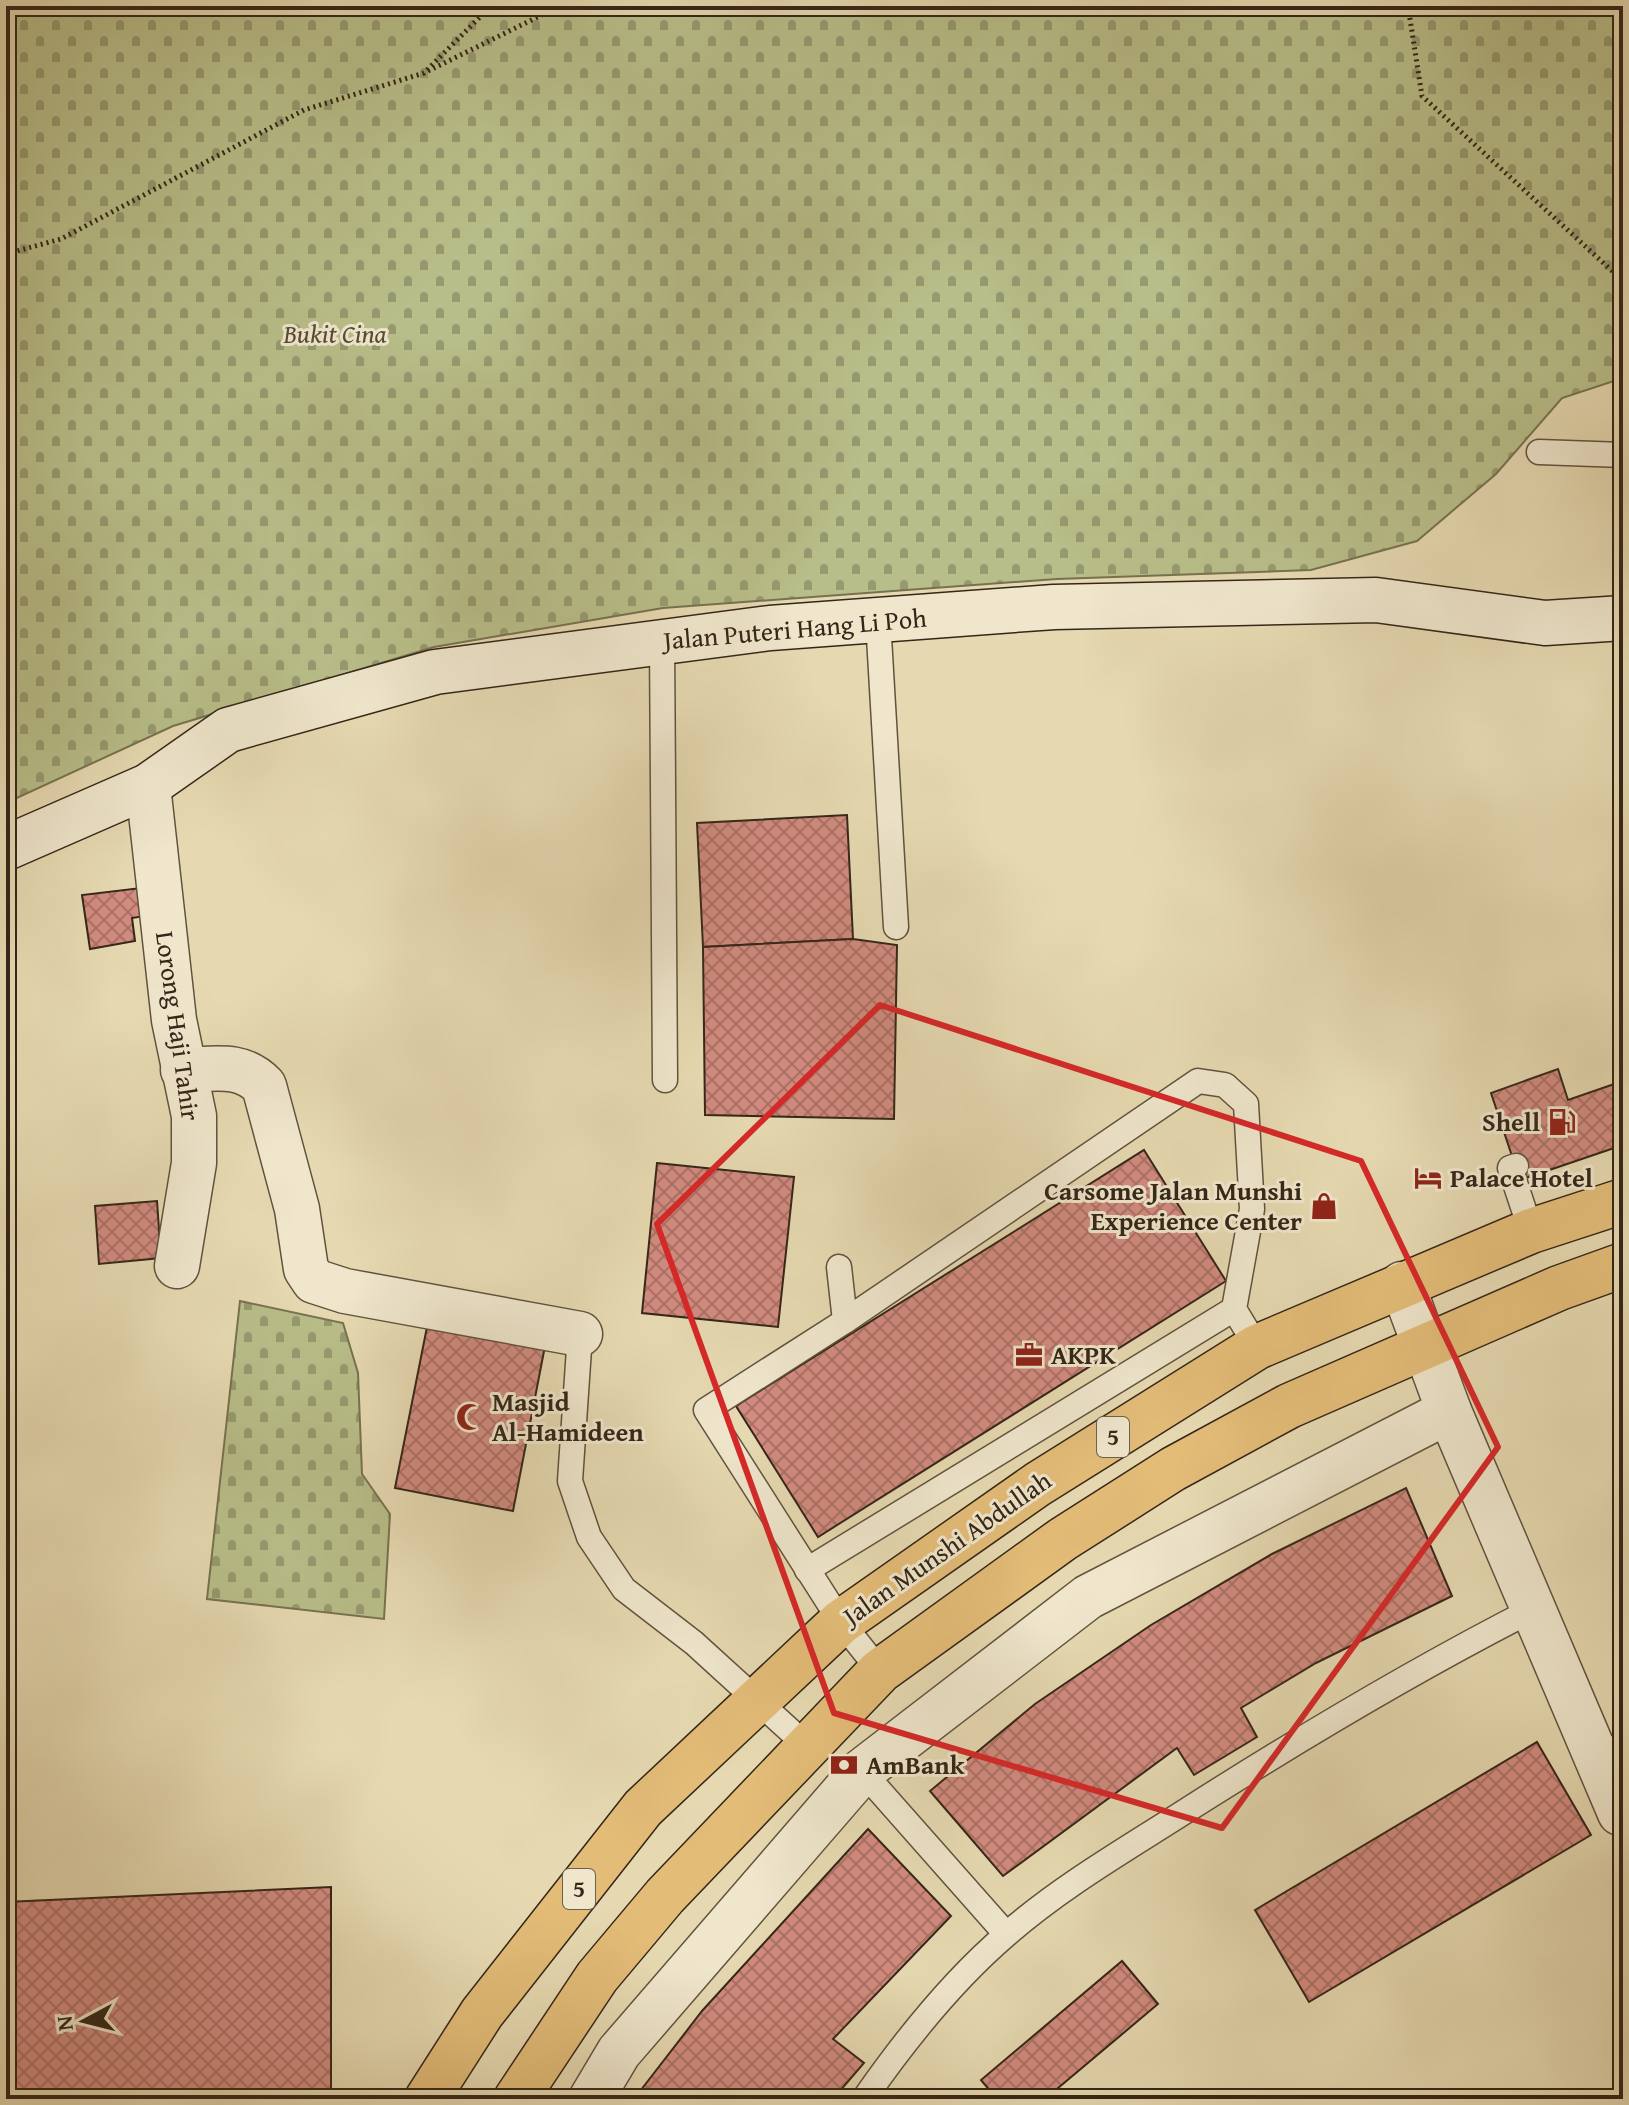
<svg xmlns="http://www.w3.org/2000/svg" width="1629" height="2105" viewBox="0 0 1629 2105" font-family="'Gentium Book Plus',serif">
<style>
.cemetery{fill:url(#cemetery-stones);stroke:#767250;stroke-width:2}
.building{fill:url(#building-cross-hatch);stroke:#342618;stroke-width:2}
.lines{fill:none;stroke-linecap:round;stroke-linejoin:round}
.lane-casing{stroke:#60533e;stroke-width:27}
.street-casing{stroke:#60533e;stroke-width:47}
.secondary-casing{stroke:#342618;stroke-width:47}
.primary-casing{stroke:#342618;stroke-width:47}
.path{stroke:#342618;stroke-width:5;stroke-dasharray:2 4;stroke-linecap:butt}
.lane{stroke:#efe6cc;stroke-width:24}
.street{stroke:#efe6cc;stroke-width:44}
.secondary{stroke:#efe6cc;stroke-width:44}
.primary{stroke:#e3bc78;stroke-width:44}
.marked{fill:none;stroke:#d62828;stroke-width:6;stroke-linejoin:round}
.labels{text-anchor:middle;stroke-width:6;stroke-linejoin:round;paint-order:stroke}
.shield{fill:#efe6cc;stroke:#6c604e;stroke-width:2}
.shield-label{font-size:24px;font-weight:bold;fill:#342618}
.park-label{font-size:26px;font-style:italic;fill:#554c34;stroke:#efe6cc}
.street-label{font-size:26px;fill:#342618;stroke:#efe6cc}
.poi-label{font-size:26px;font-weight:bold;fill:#342618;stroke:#efe6cc;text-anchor:start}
</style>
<defs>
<pattern id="cemetery-stones" width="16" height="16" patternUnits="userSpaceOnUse" patternTransform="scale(2)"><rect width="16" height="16" fill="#b8be89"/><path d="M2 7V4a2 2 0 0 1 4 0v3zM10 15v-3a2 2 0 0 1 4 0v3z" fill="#969a6f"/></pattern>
<pattern id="building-cross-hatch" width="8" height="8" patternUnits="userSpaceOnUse" patternTransform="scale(2)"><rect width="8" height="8" fill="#d28b7f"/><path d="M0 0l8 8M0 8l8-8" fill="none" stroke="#ab7167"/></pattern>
</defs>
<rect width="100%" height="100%" fill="#e6d9b1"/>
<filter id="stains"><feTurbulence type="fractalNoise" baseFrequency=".0025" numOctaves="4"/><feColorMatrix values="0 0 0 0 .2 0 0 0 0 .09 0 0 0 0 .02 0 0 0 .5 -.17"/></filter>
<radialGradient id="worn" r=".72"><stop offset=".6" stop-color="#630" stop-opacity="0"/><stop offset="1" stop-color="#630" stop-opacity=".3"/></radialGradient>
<!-- cemetery -->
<g class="cemetery">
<polygon points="6,6 1623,6 1623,378 1562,398 1496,474 1417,541 1311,570 1057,579 663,608 434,647 173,726 6,803"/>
<polygon points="240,1301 343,1323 358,1373 362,1474 390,1514 384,1619 207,1599"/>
</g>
<!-- building -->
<g class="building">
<polygon points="847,815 853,939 703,947 697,823"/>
<polygon points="149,887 151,915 132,918 135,941 90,949 82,895"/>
<polygon points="853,939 897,945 894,1119 705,1115 703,947"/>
<polygon points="1558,1069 1568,1100 1623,1081 1623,1145 1520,1180 1491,1093"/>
<polygon points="1144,1150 1226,1281 818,1537 736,1406"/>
<polygon points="657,1163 794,1177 778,1327 642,1313"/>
<polygon points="157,1201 161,1258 99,1264 95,1206"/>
<polygon points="428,1322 545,1346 513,1511 395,1488"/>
<polygon points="1406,1488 1452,1596 1316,1663 1241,1708 1257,1737 1194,1775 1177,1748 1003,1876 930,1791 1035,1704 1151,1625 1272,1554"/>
<polygon points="1537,1742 1591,1835 1309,2002 1255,1910"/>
<polygon points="868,1829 951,1916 833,2039 864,2063 833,2099 634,2099 702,2011"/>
<polygon points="331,1887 331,2099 6,2099 6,1902"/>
<polygon points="1122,1961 1158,2004 1045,2099 997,2099 981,2080"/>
</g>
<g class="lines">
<!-- lane casing -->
<g class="lane-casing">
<g id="lane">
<polyline points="1539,452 1623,455"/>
<polyline points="878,620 896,927"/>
<polyline points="662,640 665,1080"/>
<polyline points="1516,1166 1510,1168 1531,1231"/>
<polyline points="839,1267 845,1321"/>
<polyline points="580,1334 570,1481 589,1537 624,1589 694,1643 807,1746"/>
<polyline points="807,1570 1234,1309"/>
<polyline points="880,1671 841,1622 706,1410 845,1321 1198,1081 1225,1085 1246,1104 1252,1209 1234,1309 1257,1347"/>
<polyline points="1594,1753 1623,1746"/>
<polyline points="862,1771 1006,1934"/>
<path d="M864 2099C905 2040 952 1981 1007 1934 1063 1885 1130 1847 1192 1807 1304 1736 1416 1669 1534 1609"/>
</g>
</g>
<!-- street casing -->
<g class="street-casing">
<g id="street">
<polyline points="148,786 174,1020 194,1116 194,1163 177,1266"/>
<path d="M183 1070C215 1069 241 1062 264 1086L297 1209 306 1269 314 1281 345 1291 580 1334"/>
<polyline points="1402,1284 1449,1411 1620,1813"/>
<polyline points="591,2099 619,2052 862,1771 1088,1597 1449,1411"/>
</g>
</g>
<!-- secondary casing -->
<g class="secondary-casing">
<polyline id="secondary" points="6,848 148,786 228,730 435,672 770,628 1054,607 1376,600 1545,623 1623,618"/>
</g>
<!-- primary casing -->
<g class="primary-casing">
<g id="primary">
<polyline points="427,2099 482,2013 643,1808 841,1622 1038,1484 1257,1347 1531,1231 1623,1201"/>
<polyline points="516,2099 597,1977 665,1896 880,1671 1063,1539 1173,1469 1289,1406 1559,1288 1623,1265"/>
</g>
</g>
<!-- path -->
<g class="path">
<polyline points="1408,6 1422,96 1623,281"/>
<polyline points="428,71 560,6"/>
<polyline points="6,254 61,239 304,110 424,73 480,17 485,6"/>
</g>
<!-- lane -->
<use href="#lane" class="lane"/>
<!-- street -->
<use href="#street" class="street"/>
<!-- secondary -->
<use href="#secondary" class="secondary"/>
<!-- primary -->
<use href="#primary" class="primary"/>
</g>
<!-- marked area -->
<path class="marked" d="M880 1005 1361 1161 1498 1447 1222 1828 834 1713 657 1224Z"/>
<!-- icons -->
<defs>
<g id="fuel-bare" transform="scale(2.16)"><path d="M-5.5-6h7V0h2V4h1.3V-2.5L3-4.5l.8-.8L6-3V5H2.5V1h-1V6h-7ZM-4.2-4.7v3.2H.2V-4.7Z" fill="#8f2418" stroke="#efe6cc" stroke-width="2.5" paint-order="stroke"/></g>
<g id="hotel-bare" transform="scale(2.16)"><path d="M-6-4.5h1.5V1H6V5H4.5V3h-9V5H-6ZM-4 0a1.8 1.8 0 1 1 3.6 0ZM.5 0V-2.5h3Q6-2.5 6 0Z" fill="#8f2418" stroke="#efe6cc" stroke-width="2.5" paint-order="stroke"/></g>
<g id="shop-bare" transform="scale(2.16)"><path d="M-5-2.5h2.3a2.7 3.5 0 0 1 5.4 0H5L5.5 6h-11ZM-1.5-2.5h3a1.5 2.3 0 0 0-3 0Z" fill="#8f2418" stroke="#efe6cc" stroke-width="2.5" paint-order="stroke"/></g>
<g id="office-bare" transform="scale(2.16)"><path d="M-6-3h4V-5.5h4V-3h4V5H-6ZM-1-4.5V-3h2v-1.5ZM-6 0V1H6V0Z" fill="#8f2418" stroke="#efe6cc" stroke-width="2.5" paint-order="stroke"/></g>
<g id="mosque-bare" transform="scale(2.16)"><path d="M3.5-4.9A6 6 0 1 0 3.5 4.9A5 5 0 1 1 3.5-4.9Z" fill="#8f2418" stroke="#efe6cc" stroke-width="2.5" paint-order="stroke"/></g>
<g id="bank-bare" transform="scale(2.16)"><path d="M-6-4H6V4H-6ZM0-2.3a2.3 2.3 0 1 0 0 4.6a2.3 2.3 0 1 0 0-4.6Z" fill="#8f2418" stroke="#efe6cc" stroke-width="2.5" paint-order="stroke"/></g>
</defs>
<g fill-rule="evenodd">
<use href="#fuel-bare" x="1562" y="1122"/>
<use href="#hotel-bare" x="1428" y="1178"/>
<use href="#shop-bare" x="1324" y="1206"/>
<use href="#office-bare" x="1029" y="1355"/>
<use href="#mosque-bare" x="470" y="1417"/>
<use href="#bank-bare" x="844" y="1765"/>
</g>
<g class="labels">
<!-- shield labels -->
<g class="shield">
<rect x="1097" y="1417" width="32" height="40" rx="6"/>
<rect x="563" y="1869" width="32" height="40" rx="6"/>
</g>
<g class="shield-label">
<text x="1113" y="1445">5</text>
<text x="579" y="1897">5</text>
</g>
<!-- park labels -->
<g class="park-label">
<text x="335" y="343">Bukit Cina</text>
</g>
<!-- street labels -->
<g class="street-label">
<text transform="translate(795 629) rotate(-5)" y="9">Jalan Puteri Hang Li Poh</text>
<text transform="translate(178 1026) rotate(82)" y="9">Lorong Haji Tahir</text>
<text transform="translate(947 1548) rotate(-35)" y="9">Jalan Munshi Abdullah</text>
</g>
<!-- poi labels -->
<g class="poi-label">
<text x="1540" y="1131" text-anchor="end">Shell</text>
<text x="1450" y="1187">Palace Hotel</text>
<text x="1302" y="1200" text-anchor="end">Carsome Jalan Munshi<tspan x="1302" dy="30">Experience Center</tspan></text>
<text x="1051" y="1364">AKPK</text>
<text x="492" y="1411">Masjid<tspan x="492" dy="30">Al-Hamideen</tspan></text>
<text x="866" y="1774">AmBank</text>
</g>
</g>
<!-- margin -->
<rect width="1629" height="2105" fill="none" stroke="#e6d9b1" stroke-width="32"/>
<rect x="8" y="8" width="1613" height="2089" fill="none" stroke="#342618" stroke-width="4"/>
<rect x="16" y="16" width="1597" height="2073" fill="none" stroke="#342618" stroke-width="2"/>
<!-- north arrow -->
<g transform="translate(84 2021) rotate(263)" stroke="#efe6cc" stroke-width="6" paint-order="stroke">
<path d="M0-6L14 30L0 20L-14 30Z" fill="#342618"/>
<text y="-12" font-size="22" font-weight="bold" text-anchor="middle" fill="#342618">N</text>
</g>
<rect width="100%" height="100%" filter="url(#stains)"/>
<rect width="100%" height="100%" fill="url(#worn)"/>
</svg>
